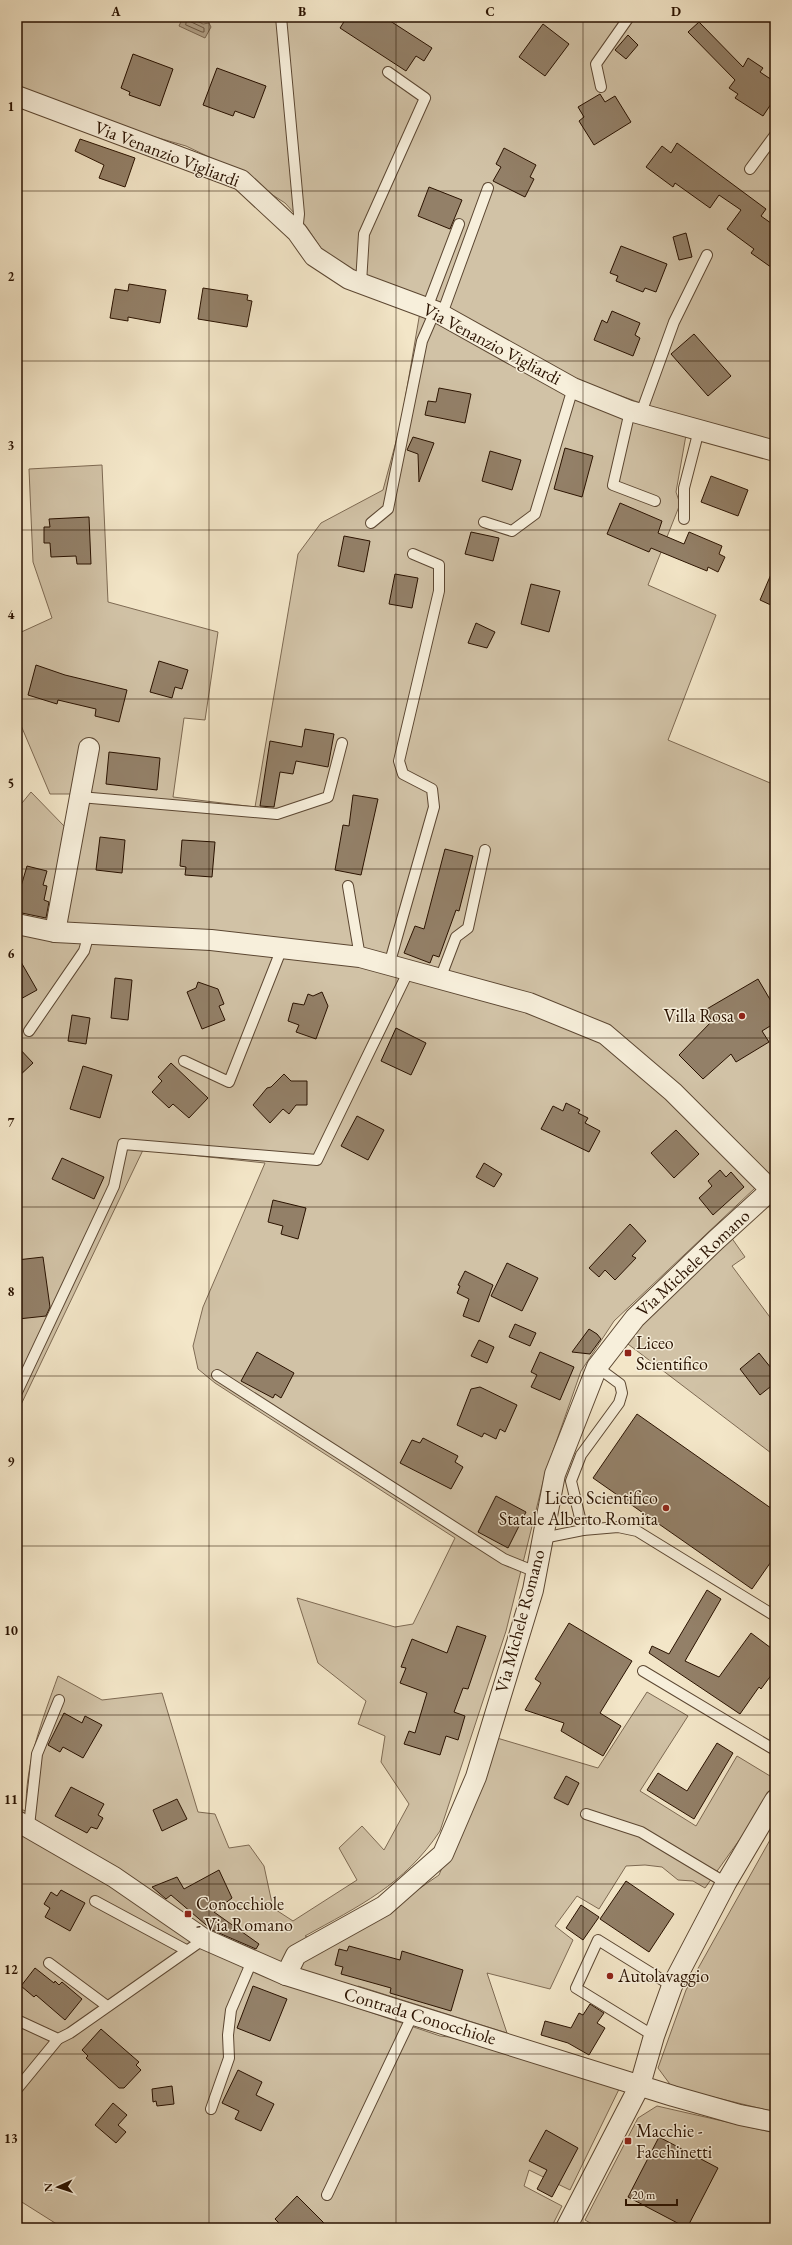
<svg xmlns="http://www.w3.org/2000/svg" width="792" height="2245" viewBox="0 0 792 2245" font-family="'EB Garamond',serif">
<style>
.green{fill:#d1c2a6;stroke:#7e6a53}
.water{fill:#af9e84;stroke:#7a664f}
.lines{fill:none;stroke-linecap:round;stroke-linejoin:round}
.shore{stroke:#6c5842;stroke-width:1}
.building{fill:#938068;stroke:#2a1200}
.lane-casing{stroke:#5c4732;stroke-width:12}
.street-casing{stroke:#5c4732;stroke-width:22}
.lane{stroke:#f7efdb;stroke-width:10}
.street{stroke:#f7efdb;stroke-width:20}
.grid{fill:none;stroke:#2a1200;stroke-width:1;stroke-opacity:0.55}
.poi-dot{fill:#8f2418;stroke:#f7efdb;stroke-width:1.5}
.labels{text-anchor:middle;stroke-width:3;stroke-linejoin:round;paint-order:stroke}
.street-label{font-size:18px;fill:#2a1200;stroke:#f7efdb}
.poi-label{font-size:18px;fill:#2a1200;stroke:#f7efdb;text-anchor:start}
.neatline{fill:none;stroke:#2a1200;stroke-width:1.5}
.grid-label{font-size:13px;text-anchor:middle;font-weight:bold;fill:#2a1200}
</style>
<rect width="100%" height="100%" fill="#f3e6c8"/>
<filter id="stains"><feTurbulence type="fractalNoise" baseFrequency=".005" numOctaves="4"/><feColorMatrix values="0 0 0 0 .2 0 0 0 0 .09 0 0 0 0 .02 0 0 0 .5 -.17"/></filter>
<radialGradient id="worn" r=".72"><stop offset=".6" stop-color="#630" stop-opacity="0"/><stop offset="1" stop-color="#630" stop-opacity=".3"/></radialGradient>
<!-- green -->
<g class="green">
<polygon points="17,17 775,17 775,444 688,420 574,379 350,273 325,254 306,226 285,203 228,166 186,146 107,123 17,89"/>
<path d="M420 312 686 435 676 492 680 504 648 585 716 615 668 740 775 785V1173L772 1172 614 1321 581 1371 545 1474 506 1631 440 1831C404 1885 359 1906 305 1936L324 1945 384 1913 439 1875 497 1738 598 1768 647 1692 688 1716 640 1791 696 1826 737 1756 775 1779V1782L745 1832 705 1888 693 1881 678 1880 662 1867 645 1865 626 1866 599 1909 577 1896 555 1926 573 1940 550 1989 487 1973 507 2033 358 1986 352 2006 440 2036 449 2037 622 2083 570 2190 529 2170 524 2186 562 2206 551 2228H63L17 2199V1808L26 1811C25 1763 42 1721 58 1676L102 1700 162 1693 198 1812 215 1814 229 1848 249 1845 264 1866 273 1908 293 1921 357 1880 339 1848 362 1826 384 1850 409 1804 381 1762 385 1736 358 1724 366 1701 318 1663 297 1598 395 1627 413 1624 455 1538 215 1383 198 1369 193 1346 203 1307 265 1163 143 1150 17 1413V807L22 803 31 792 65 827 72 794H50L17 716V634L52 618 33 562 29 469 102 465 108 602 218 632 205 720 184 718 173 797 255 807 298 554 321 523 383 490 401 423Z"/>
<polygon points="731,1237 745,1257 732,1266 775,1324 775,1456 624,1341"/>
<polygon points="775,1831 775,2112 672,2087 658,2068 686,1990"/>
<polygon points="657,2106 775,2133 775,2228 599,2228 585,2220 638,2118"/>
</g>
<!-- water -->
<polygon class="water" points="183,17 189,17 203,24 209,23 211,27 205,38 179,26"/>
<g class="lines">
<!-- shore -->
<polygon class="shore" points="187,20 204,28 204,32 202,32 186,25"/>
</g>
<!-- building -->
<g class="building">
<polygon points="347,17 384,17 432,48 424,61 416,56 406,71 340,28"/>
<polygon points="699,22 743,67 748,58 763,68 760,72 775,82 775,98 763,116 735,98 738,94 729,88 735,80 688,32"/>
<polygon points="543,24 569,44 545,76 519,57"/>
<polygon points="628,35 638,45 626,59 615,50"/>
<polygon points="133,54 173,69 160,106 129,95 130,92 121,88"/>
<polygon points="217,68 266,86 254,118 235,111 233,116 203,105"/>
<polygon points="600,94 605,102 615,96 631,122 594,145 579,121 584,117 578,107"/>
<polygon points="80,139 135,158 125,187 99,178 104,165 75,151"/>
<polygon points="677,143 766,209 761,216 775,226 775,270 751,253 754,249 727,229 741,210 719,195 710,208 675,183 673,187 646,167 662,146 671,153"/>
<polygon points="504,148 536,165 530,177 534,179 525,197 493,181 501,167 496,164"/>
<polygon points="429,187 462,200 450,229 418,216"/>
<polygon points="686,233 692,257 679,260 673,237"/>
<polygon points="621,246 667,264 656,292 645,288 643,292 616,281 618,276 610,273"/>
<polygon points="129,284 166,290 160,323 128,317 128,321 110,318 115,289 128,291"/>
<polygon points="203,288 248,295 247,300 252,301 247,327 198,319"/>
<polygon points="612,311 640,323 635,335 640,338 633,356 594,340 602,320 607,323"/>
<polygon points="694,334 731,376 708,396 671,354"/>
<polygon points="439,388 471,394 465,423 425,415 428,401 436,402"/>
<polygon points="413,437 434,443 419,482 418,454 407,450"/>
<polygon points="565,448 593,456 582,497 554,489"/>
<polygon points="490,451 521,460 512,490 482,481"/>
<polygon points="711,476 748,490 738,516 701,502"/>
<polygon points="620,503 662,521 658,533 684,544 689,532 722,546 719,554 725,557 718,572 708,567 707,571 651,548 649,552 607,534"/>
<polygon points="89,517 91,564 77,564 76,556 51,557 50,543 44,543 44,527 50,527 49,519"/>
<polygon points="471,532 499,538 493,561 465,554"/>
<polygon points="344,536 370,541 364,572 338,566"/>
<polygon points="775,565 775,607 760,600"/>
<polygon points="395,574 418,578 412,608 389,604"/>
<polygon points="531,584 560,591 549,632 521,624"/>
<polygon points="476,623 495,632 487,648 468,643"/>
<polygon points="159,661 188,670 182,689 175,687 172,698 150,692"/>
<polygon points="36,665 65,675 127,690 119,722 95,716 96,709 58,700 57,704 28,695"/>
<polygon points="305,729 334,734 328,767 296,761 293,774 280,772 274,807 260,806 270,741 302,747"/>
<polygon points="109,752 160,758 157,790 106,784"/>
<polygon points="353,795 378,799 361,875 335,870 343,825 349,826"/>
<polygon points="100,837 125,840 122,873 96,870"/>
<polygon points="182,840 215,842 212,877 185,875 186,867 180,866"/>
<polygon points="445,849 473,856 459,911 456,910 439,957 433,955 430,963 404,953 415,926 424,929"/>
<polygon points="27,866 47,871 43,885 47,886 44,900 49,902 46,918 17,912 17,900"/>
<polygon points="17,955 37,990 17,1001"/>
<polygon points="115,978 132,980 128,1020 111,1018"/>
<polygon points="758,979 775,1008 775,1023 762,1031 769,1042 736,1062 731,1054 703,1079 679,1055 712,1021 705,1010"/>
<polygon points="198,982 218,989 224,1004 219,1006 225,1020 202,1029 187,992 196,988"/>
<polygon points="322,992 328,1006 316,1039 296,1032 299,1025 288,1021 293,1003 304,1005 308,994 313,996"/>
<polygon points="72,1015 90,1018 86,1044 68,1041"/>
<polygon points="396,1028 426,1043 411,1075 381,1061"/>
<polygon points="17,1046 33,1063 17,1078"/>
<polygon points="171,1063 208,1098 189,1118 173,1104 169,1108 152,1092 162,1081 158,1077"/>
<polygon points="83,1066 112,1075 100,1118 70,1109"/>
<polygon points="284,1074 291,1081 307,1081 307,1105 296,1105 289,1114 283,1109 270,1123 253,1105 267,1088 271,1087"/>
<polygon points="566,1103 580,1110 578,1113 588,1118 585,1123 600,1131 589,1152 541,1129 553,1106 563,1111"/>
<polygon points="357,1116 384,1130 368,1160 341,1146"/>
<polygon points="676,1130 699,1154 674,1178 651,1153"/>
<polygon points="62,1158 104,1177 94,1199 52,1179"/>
<polygon points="484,1163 502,1174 494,1187 476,1177"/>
<polygon points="720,1170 726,1177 731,1172 744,1187 713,1215 699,1198 712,1186 708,1181"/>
<polygon points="273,1200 306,1208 298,1239 281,1234 283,1226 268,1222"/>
<polygon points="630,1224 646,1241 632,1256 636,1258 615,1280 605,1270 599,1277 589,1268"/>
<polygon points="43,1257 50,1307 46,1316 18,1319 17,1260"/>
<polygon points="507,1263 538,1278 522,1311 491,1296"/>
<polygon points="465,1271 493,1285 479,1322 463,1316 469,1299 457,1293 460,1286 458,1285"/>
<polygon points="515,1324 536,1333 530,1346 509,1337"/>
<polygon points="589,1329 597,1334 601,1339 590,1354 572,1352"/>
<polygon points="479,1340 494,1347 487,1363 471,1356"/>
<polygon points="257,1352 294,1373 281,1398 275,1394 273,1398 241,1381"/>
<polygon points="540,1352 574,1367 560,1400 531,1387 537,1375 531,1372"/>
<polygon points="759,1353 775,1373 775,1383 760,1395 740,1369"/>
<polygon points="480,1387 517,1405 505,1432 500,1429 496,1439 484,1433 482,1437 457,1425 471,1389"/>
<polygon points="637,1414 775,1511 775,1556 752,1589 593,1478"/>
<polygon points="423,1438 458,1456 455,1462 463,1467 451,1489 400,1463 412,1440 420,1443"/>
<polygon points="496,1496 526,1512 508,1548 478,1532"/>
<polygon points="707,1590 721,1599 685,1661 719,1677 751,1633 775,1651 775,1670 761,1689 759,1687 740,1714 649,1653 652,1646 669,1654"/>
<polygon points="569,1623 632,1661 600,1713 621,1726 603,1756 561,1731 564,1723 525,1710 541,1683 535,1679"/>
<polygon points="457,1626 486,1636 468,1689 463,1688 454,1712 465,1716 458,1740 446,1736 440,1755 404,1744 409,1731 415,1733 427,1693 400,1683 406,1668 401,1667 412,1639 447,1653"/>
<polygon points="64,1713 82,1723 85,1716 102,1725 83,1758 63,1747 60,1752 48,1745"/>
<polygon points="717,1743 733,1753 694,1819 647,1790 658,1773 687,1791"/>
<polygon points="566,1776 579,1783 568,1805 554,1798"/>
<polygon points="71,1787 104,1804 98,1815 103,1818 97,1829 91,1827 87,1833 55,1816"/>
<polygon points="177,1799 187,1819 162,1831 153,1810"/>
<polygon points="219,1870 232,1898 214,1912 259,1944 256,1949 212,1930 171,1895 166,1899 152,1887 177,1877 184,1889"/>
<polygon points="626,1881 674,1914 649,1952 600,1919"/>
<polygon points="61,1890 85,1903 70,1931 45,1917 50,1908 44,1904 51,1892 57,1896"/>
<polygon points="581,1905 599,1917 583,1940 566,1928"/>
<polygon points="349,1946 400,1960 402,1951 463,1970 451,2011 390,1993 391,1988 341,1974 343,1967 335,1965 339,1949 347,1951"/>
<polygon points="35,1968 54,1983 55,1981 59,1985 62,1982 82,1999 65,2020 36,1995 34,1997 21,1986"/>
<polygon points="253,1986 287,1999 270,2041 237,2028"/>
<polygon points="590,2004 604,2013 597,2023 605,2028 589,2055 568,2043 541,2035 545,2021 571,2028 579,2013 583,2015"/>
<polygon points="101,2029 139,2062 136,2065 141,2070 124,2088 119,2088 86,2058 88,2056 82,2050"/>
<polygon points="238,2070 262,2082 256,2095 274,2104 261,2131 235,2119 239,2111 222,2103"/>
<polygon points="172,2086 174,2104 157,2106 156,2101 153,2102 152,2089"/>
<polygon points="113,2103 127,2115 118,2125 126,2132 116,2143 95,2125"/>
<polygon points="546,2130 578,2148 552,2197 537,2189 547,2170 529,2161"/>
<polygon points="659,2137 718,2168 687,2228 628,2197"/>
<polygon points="297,2196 329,2228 284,2228 275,2219"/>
</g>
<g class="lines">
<!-- lane casing -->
<g class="lane-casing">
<g id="lane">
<polyline points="281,17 299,214 297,232"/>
<polyline points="601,87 596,64 629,17"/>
<polyline points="750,169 775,135"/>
<polyline points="361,283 364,234 425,98 388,72"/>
<polyline points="427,308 459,224"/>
<polyline points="442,314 488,188"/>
<polyline points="630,411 613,485 655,501"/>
<polyline points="641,413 674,322 707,255"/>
<polyline points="684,519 684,488 699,430"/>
<polyline points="484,522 512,531 535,514 573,388"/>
<polyline points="371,523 388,509 422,341 435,311"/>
<polyline points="80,797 277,814 328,797 342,743"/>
<polyline points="348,886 360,957"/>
<polyline points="389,965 434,807 432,789 403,774 399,761 439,591 439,565 413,554"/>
<polyline points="440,979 456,937 468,928 485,850"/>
<polyline points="29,1031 84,951 89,934"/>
<polyline points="184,1061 229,1082 282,948"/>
<polyline points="597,1367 620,1384 622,1393 619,1403 581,1455 571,1481 583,1530 618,1527 637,1531 775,1616"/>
<polyline points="217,1375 504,1559 536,1572"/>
<polyline points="17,1392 114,1186 123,1144 317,1160 409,970"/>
<polyline points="543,1538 583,1530"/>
<polyline points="643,1671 775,1750"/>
<polyline points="586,1814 641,1832 726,1883"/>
<polyline points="29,1826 37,1754 59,1700"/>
<polyline points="95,1901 186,1950"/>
<polyline points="49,1963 107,2006"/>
<polyline points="17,2020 58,2039 70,2033 204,1939"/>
<polyline points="654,2036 576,1988 598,1940 672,1986"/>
<polyline points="17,2089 58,2039"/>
<polyline points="211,2109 229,2058 228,2035 231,2010 252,1961"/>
<polyline points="327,2195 413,2014"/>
</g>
</g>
<!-- street casing -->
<g class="street-casing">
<g id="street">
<polyline points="17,96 241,180 297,232 314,256 349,279 435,311 573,388 630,411 775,451"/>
<polyline points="17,924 55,932 211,940 360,957 529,1003 605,1034 673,1092 771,1190"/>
<polyline points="55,932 89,748"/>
<polyline points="17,1821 114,1877 204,1939 286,1975 673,2096 740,2115 775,2122"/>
<polyline points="286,1975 296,1955 384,1906 443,1854 476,1777 533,1590 555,1474 597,1367 635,1318 716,1240 771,1190 775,1189"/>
<polyline points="566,2228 640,2085 654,2036 672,1986 726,1883 775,1800"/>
</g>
</g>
<!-- lane -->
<use href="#lane" class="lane"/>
<!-- street -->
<use href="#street" class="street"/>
</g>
<!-- grid -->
<path class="grid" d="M209 17V2228M396 17V2228M583 17V2228M17 191H775M17 361H775M17 530H775M17 699H775M17 869H775M17 1038H775M17 1207H775M17 1376H775M17 1546H775M17 1715H775M17 1884H775M17 2054H775"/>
<!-- markers -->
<g class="poi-dot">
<circle cx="742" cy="1016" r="4"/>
<rect x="624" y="1349" width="8" height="8" rx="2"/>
<circle cx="666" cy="1508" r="4"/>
<rect x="184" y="1910" width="8" height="8" rx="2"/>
<circle cx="610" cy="1976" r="4"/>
<rect x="624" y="2137" width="8" height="8" rx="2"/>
</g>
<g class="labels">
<!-- street labels -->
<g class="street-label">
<text transform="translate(167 154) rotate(21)" y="6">Via Venanzio Vigliardi</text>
<text transform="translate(492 344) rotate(28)" y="6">Via Venanzio Vigliardi</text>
<text transform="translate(693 1263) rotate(-43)" y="6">Via Michele Romano</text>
<text transform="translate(520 1621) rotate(-75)" y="6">Via Michele Romano</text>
<text transform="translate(420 2016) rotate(17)" y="6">Contrada Conocchiole</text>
</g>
<!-- poi labels -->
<g class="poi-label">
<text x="734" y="1022" text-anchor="end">Villa Rosa</text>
<text x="636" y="1349">Liceo<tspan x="636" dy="21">Scientifico</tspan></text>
<text x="658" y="1504" text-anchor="end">Liceo Scientifico<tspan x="658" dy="21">Statale Alberto Romita</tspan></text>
<text x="196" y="1910">Conocchiole<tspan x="196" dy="21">- Via Romano</tspan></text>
<text x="618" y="1982">Autolavaggio</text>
<text x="636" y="2137">Macchie -<tspan x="636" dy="21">Facchinetti</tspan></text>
</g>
</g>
<!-- margin -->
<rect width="792" height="2245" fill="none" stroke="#f3e6c8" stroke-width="44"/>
<!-- north arrow -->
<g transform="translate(58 2187) rotate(267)" stroke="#f7efdb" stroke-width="3" paint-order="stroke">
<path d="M0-3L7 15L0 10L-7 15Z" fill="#2a1200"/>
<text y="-6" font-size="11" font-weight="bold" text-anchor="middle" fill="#2a1200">N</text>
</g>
<!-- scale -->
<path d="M626 2199v6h51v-6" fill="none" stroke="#2a1200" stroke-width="2"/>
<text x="632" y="2199" font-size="12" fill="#2a1200" stroke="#f7efdb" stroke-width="3" paint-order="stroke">20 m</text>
<rect x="22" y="22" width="748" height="2201" class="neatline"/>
<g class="grid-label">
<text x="116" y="16">A</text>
<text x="302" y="16">B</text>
<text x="490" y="16">C</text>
<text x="676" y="16">D</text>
<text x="11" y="111">1</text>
<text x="11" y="281">2</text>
<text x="11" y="450">3</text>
<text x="11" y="619">4</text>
<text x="11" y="788">5</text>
<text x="11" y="958">6</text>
<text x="11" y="1127">7</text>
<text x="11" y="1296">8</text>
<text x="11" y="1466">9</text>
<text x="11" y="1635">10</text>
<text x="11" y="1804">11</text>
<text x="11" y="1974">12</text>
<text x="11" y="2143">13</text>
</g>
<rect width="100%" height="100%" filter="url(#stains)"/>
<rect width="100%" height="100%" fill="url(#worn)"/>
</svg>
